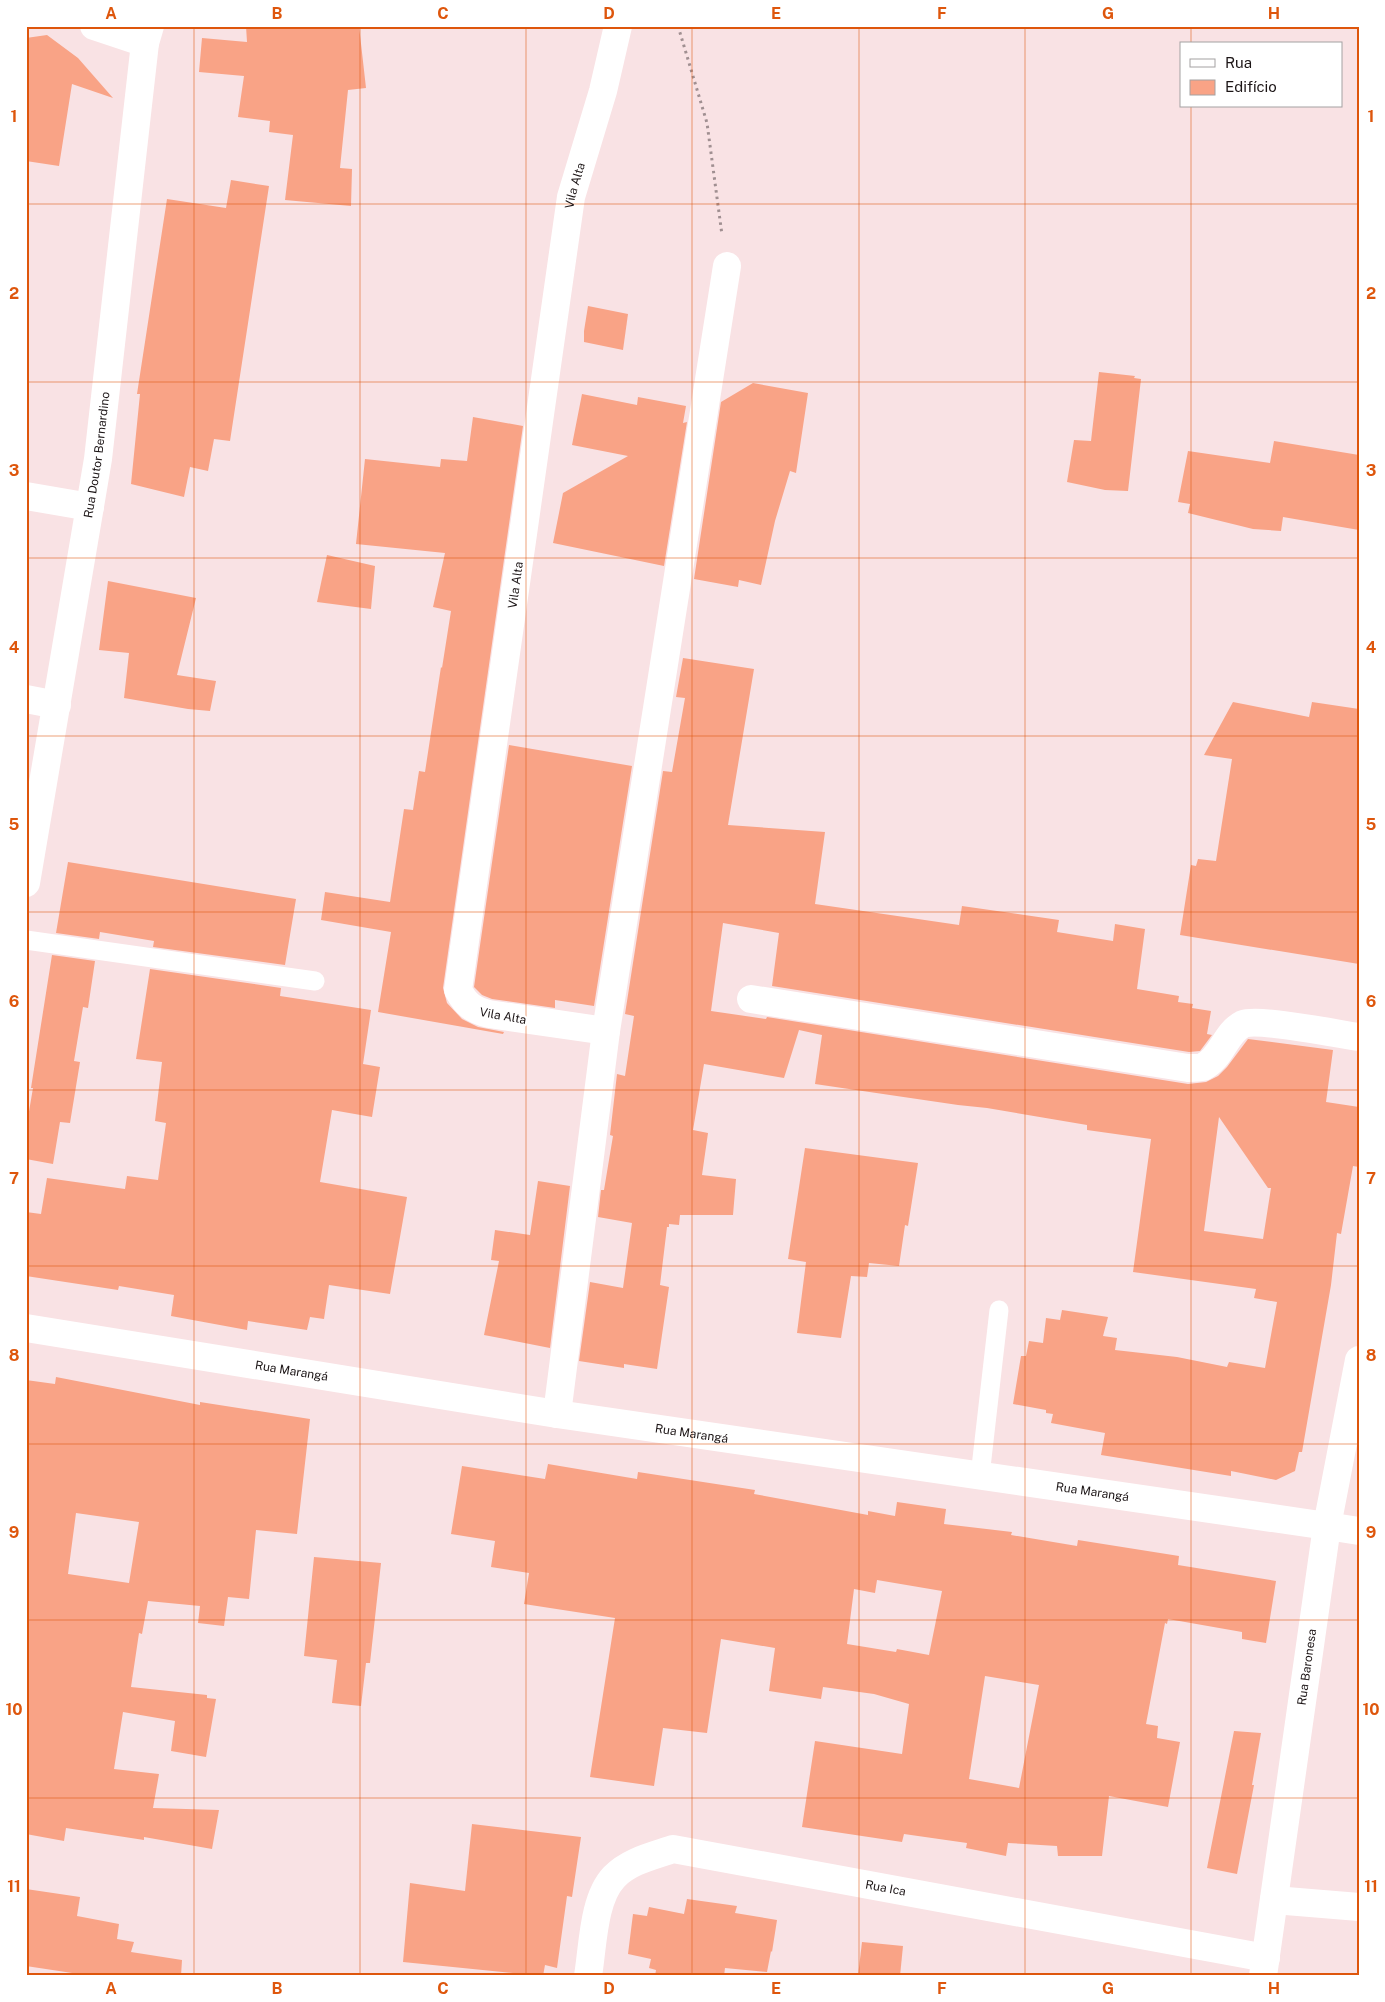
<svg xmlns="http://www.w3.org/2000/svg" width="1385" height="2002" viewBox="0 0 1385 2002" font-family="'Public Sans',sans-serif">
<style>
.building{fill:#f9a386;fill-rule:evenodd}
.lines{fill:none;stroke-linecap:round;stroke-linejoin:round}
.path{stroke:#a08f91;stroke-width:3;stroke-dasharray:2.5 4;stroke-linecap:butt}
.lane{stroke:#fff;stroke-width:19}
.street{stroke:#fff;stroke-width:28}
.secondary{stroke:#fff;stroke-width:28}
.grid{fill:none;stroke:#de560c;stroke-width:1;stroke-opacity:0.55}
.labels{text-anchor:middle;stroke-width:4.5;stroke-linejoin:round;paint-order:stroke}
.street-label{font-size:12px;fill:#1c1516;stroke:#fff}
.neatline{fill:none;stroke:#de560c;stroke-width:2}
.grid-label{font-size:16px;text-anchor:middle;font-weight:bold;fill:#de560c}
</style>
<rect width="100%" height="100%" fill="#f9e2e4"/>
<!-- building -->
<g class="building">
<polygon points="246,26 359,26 366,88 348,90 340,168 352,169 351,206 285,200 293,135 269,132 270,121 238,117 244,76 199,72 202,38 247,42"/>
<polygon points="47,35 78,58 113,98 72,84 59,166 26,161 26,38"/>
<polygon points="231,180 269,186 230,441 214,439 208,471 190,467 184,497 131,484 140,394 137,394 167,199 226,208"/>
<polygon points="588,306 628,314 623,350 584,342 584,331"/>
<polygon points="1099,372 1135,376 1134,378 1141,379 1128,491 1105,490 1067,482 1074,440 1091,441"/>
<polygon points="753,383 808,393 796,473 790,471 775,521 761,585 739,580 738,587 694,579 721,402"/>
<polygon points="582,394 637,405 638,397 686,406 683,423 687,422 664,566 553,543 563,493 628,456 572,445"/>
<polygon points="473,417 523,426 443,988 447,1003 462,1019 478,1027 504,1032 503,1034 378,1012 391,932 321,920 325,892 390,902 404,809 413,810 419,771 425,772 441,667 442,668 451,611 433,607 445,553 356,544 365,459 440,467 441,459 467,461"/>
<polygon points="1274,441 1359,455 1359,530 1283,517 1281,531 1253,529 1188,513 1190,504 1178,502 1188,451 1270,463"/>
<polygon points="327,555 375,566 371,609 317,602"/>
<polygon points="108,581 196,598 177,675 216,681 210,711 188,709 124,698 129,653 99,650"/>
<path d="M683 658 754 669 728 825 825 832 815 904 959 925 962 906 1059 920 1057 932 1113 941 1115 924 1145 929 1137 989 1179 996 1178 1002 1193 1004 1192 1008 1211 1011 1207 1034 1212 1035 1200 1051 1189 1052 772 986 779 933 723 923 711 1011 766 1019 767 1017 1188 1084 1206 1082 1218 1076 1227 1067 1248 1039 1333 1050 1326 1102 1359 1107V1167L1353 1166 1341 1234 1337 1233 1331 1285 1302 1452H1299L1295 1471 1276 1480 1231 1471V1476L1101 1455 1105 1433 1051 1423 1053 1414 1046 1413V1410L1013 1404 1021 1356H1026L1029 1341 1043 1343 1046 1318 1060 1320 1062 1310 1108 1317 1103 1336 1117 1338 1115 1350 1177 1357 1227 1367 1229 1362 1265 1368 1277 1302 1254 1298 1256 1289 1133 1272 1151 1139 1087 1130V1125L987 1108 958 1105 815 1084 822 1035 799 1030 784 1078 704 1064 693 1130 708 1133 702 1175 736 1179 733 1215H680L679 1225 669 1224V1227H667L660 1285 669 1287 657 1369 624 1364V1368L579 1361 590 1282 623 1288 632 1223 598 1217 601 1190H604L613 1136 610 1135 617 1074 625 1076 634 1016 625 1014 663 771 672 772 685 698 676 697ZM1219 1117 1268 1188H1271L1263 1239 1204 1231Z"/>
<polygon points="1233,702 1309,717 1312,702 1359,709 1359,964 1180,935 1191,865 1196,866 1198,859 1216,861 1232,759 1204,755"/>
<polygon points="509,745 632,766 594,1006 555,1000 555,1008 492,999 482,995 474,987"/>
<polygon points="68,862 296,899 285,965 153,947 154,941 100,932 99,939 56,933"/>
<polygon points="52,955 95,961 88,1008 83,1007 74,1061 80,1062 70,1123 60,1122 53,1164 26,1159 26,1129 33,1088 31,1088"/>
<polygon points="150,969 281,988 280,996 371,1010 363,1064 380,1067 372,1117 332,1110 320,1182 407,1197 390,1294 329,1285 324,1319 310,1317 307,1330 248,1321 247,1330 171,1316 174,1295 119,1286 118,1290 26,1276 26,1212 41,1214 47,1178 125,1189 127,1176 158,1180 166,1123 155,1121 162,1062 136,1059"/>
<polygon points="805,1148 918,1163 908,1226 905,1225 899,1266 869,1263 867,1277 851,1276 841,1338 797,1333 806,1262 788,1259"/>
<polygon points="538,1181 570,1186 550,1348 484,1335 499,1261 491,1260 495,1230 530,1235"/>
<path d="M56 1377 200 1405V1402L310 1419 297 1534 256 1530 249 1599 228 1597 224 1626 198 1623 200 1606 148 1601 142 1634 139 1633 131 1687 207 1695V1698L216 1699 206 1757 171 1751 175 1721 123 1712 114 1769 159 1774 153 1808 219 1810 212 1849 144 1837V1840L66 1828 64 1841 26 1834V1380L55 1384ZM76 1513 139 1522 129 1583 68 1574Z"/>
<path d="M548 1464 637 1479 638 1472 755 1490 754 1494 868 1515V1511L895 1516 897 1502 946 1509 944 1524 1012 1532 1011 1535 1077 1546 1078 1540 1179 1556 1178 1565 1276 1581 1266 1643 1242 1639V1632L1168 1619 1167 1624 1165 1623 1146 1724 1158 1726 1157 1738 1180 1742 1168 1807 1109 1796 1102 1856H1058L1057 1846 1008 1843 1006 1856 966 1848 967 1843 904 1834 902 1842 802 1827 815 1741 902 1754 909 1704 874 1694 823 1687 821 1699 769 1691 775 1648 721 1639 707 1733 663 1728 654 1786 590 1777 615 1618 524 1604 529 1573 491 1567 495 1541 451 1534 462 1466 545 1479ZM877 1580 942 1591 929 1655 897 1649 896 1652 847 1644 854 1589 875 1593ZM985 1676 1039 1685 1019 1788 969 1779Z"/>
<polygon points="314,1557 381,1563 370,1663 366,1663 361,1706 332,1703 337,1660 304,1656"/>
<polygon points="1234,1731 1261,1733 1252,1785 1254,1785 1237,1874 1207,1868"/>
<polygon points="472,1824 581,1837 572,1897 567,1896 557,1968 545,1965 543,1976 403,1962 410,1883 465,1891"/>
<polygon points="26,1889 80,1897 77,1916 119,1924 117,1939 134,1942 131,1952 182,1960 181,1976 92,1976 26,1966"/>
<polygon points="687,1899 737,1906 735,1913 777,1920 772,1952 771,1951 767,1972 725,1968 724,1976 655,1976 656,1970 649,1968 651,1959 628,1954 633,1914 647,1916 649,1907 684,1914"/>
<polygon points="862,1942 903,1946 900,1976 858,1976"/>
</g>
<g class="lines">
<!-- path -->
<polyline class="path" points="678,26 707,123 722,235"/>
<!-- lane -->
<g class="lane">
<polyline points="26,940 315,981"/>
<polyline points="980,1476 999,1310"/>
</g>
<!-- street -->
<g class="street">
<polyline points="94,26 145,43"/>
<polyline points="26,496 90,507"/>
<polyline points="26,699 57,705"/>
<path id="s1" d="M26 883 98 459 145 43 150 26"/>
<path d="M751 999 1188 1068C1193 1068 1199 1068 1203 1067 1222 1058 1225 1033 1243 1024 1259 1018 1338 1034 1359 1037"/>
<path id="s2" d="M606 1031 489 1014C473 1010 466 1005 458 990L571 197 603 91 618 26"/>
<path id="s3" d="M26 1328 557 1414 1327 1526 1359 1360"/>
<polyline points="557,1414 606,1031 727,266"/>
<polyline points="1274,1900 1359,1907"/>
<path id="s4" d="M588 1976C593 1946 593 1899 614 1877 629 1861 653 1856 673 1849L1266 1958"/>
</g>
<!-- secondary -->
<path class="secondary" id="s5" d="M1263 1976 1327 1526 1359 1531"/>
</g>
<!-- grid -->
<path class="grid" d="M194 26V1976M360 26V1976M526 26V1976M692 26V1976M859 26V1976M1025 26V1976M1191 26V44M1191 106V1976M26 204H1359M26 382H1359M26 558H1359M26 736H1359M26 912H1359M26 1090H1359M26 1266H1359M26 1444H1359M26 1620H1359M26 1798H1359"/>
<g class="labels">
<!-- street labels -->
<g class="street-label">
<text dy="4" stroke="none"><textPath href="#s2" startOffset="972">Vila Alta</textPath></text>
<text dy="4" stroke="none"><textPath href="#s1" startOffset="434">Rua Doutor Bernardino</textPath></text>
<text dy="4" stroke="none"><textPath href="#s2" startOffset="568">Vila Alta</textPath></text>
<text transform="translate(503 1016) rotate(10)" y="4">Vila Alta</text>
<text dy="4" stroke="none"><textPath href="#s3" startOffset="269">Rua Marangá</textPath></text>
<text dy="4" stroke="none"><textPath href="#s3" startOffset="674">Rua Marangá</textPath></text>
<text dy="4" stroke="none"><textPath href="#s3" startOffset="1079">Rua Marangá</textPath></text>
<text dy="4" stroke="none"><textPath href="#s5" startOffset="312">Rua Baronesa</textPath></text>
<text dy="4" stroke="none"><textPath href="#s4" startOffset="386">Rua Ica</textPath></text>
</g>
</g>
<!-- border -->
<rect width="1385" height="2002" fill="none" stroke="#ffffff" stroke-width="55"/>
<!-- legend -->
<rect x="1180" y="42" width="162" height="65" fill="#ffffff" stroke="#a4a1a2"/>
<rect x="1190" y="59" width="25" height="8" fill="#ffffff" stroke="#a4a1a2"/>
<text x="1225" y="68" font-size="15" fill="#1c1516">Rua</text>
<rect x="1190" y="80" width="25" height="15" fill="#f9a386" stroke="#a4a1a2"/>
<text x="1225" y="92" font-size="15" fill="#1c1516">Edifício</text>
<rect x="28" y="28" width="1330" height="1946" class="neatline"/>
<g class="grid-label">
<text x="111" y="19">A</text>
<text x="277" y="19">B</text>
<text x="443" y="19">C</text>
<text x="609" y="19">D</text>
<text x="776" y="19">E</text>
<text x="942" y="19">F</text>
<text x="1108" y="19">G</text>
<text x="1274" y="19">H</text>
<text x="14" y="122">1</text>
<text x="1371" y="122">1</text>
<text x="14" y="299">2</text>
<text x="1371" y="299">2</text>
<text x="14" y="476">3</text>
<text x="1371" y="476">3</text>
<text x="14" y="653">4</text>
<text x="1371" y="653">4</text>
<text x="14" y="830">5</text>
<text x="1371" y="830">5</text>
<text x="14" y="1007">6</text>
<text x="1371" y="1007">6</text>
<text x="14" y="1184">7</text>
<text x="1371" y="1184">7</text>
<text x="14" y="1361">8</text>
<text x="1371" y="1361">8</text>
<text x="14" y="1538">9</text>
<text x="1371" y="1538">9</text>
<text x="14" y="1715">10</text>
<text x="1371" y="1715">10</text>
<text x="14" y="1892">11</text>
<text x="1371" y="1892">11</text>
<text x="111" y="1994">A</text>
<text x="277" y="1994">B</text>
<text x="443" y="1994">C</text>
<text x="609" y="1994">D</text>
<text x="776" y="1994">E</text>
<text x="942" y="1994">F</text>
<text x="1108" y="1994">G</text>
<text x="1274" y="1994">H</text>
</g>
</svg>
